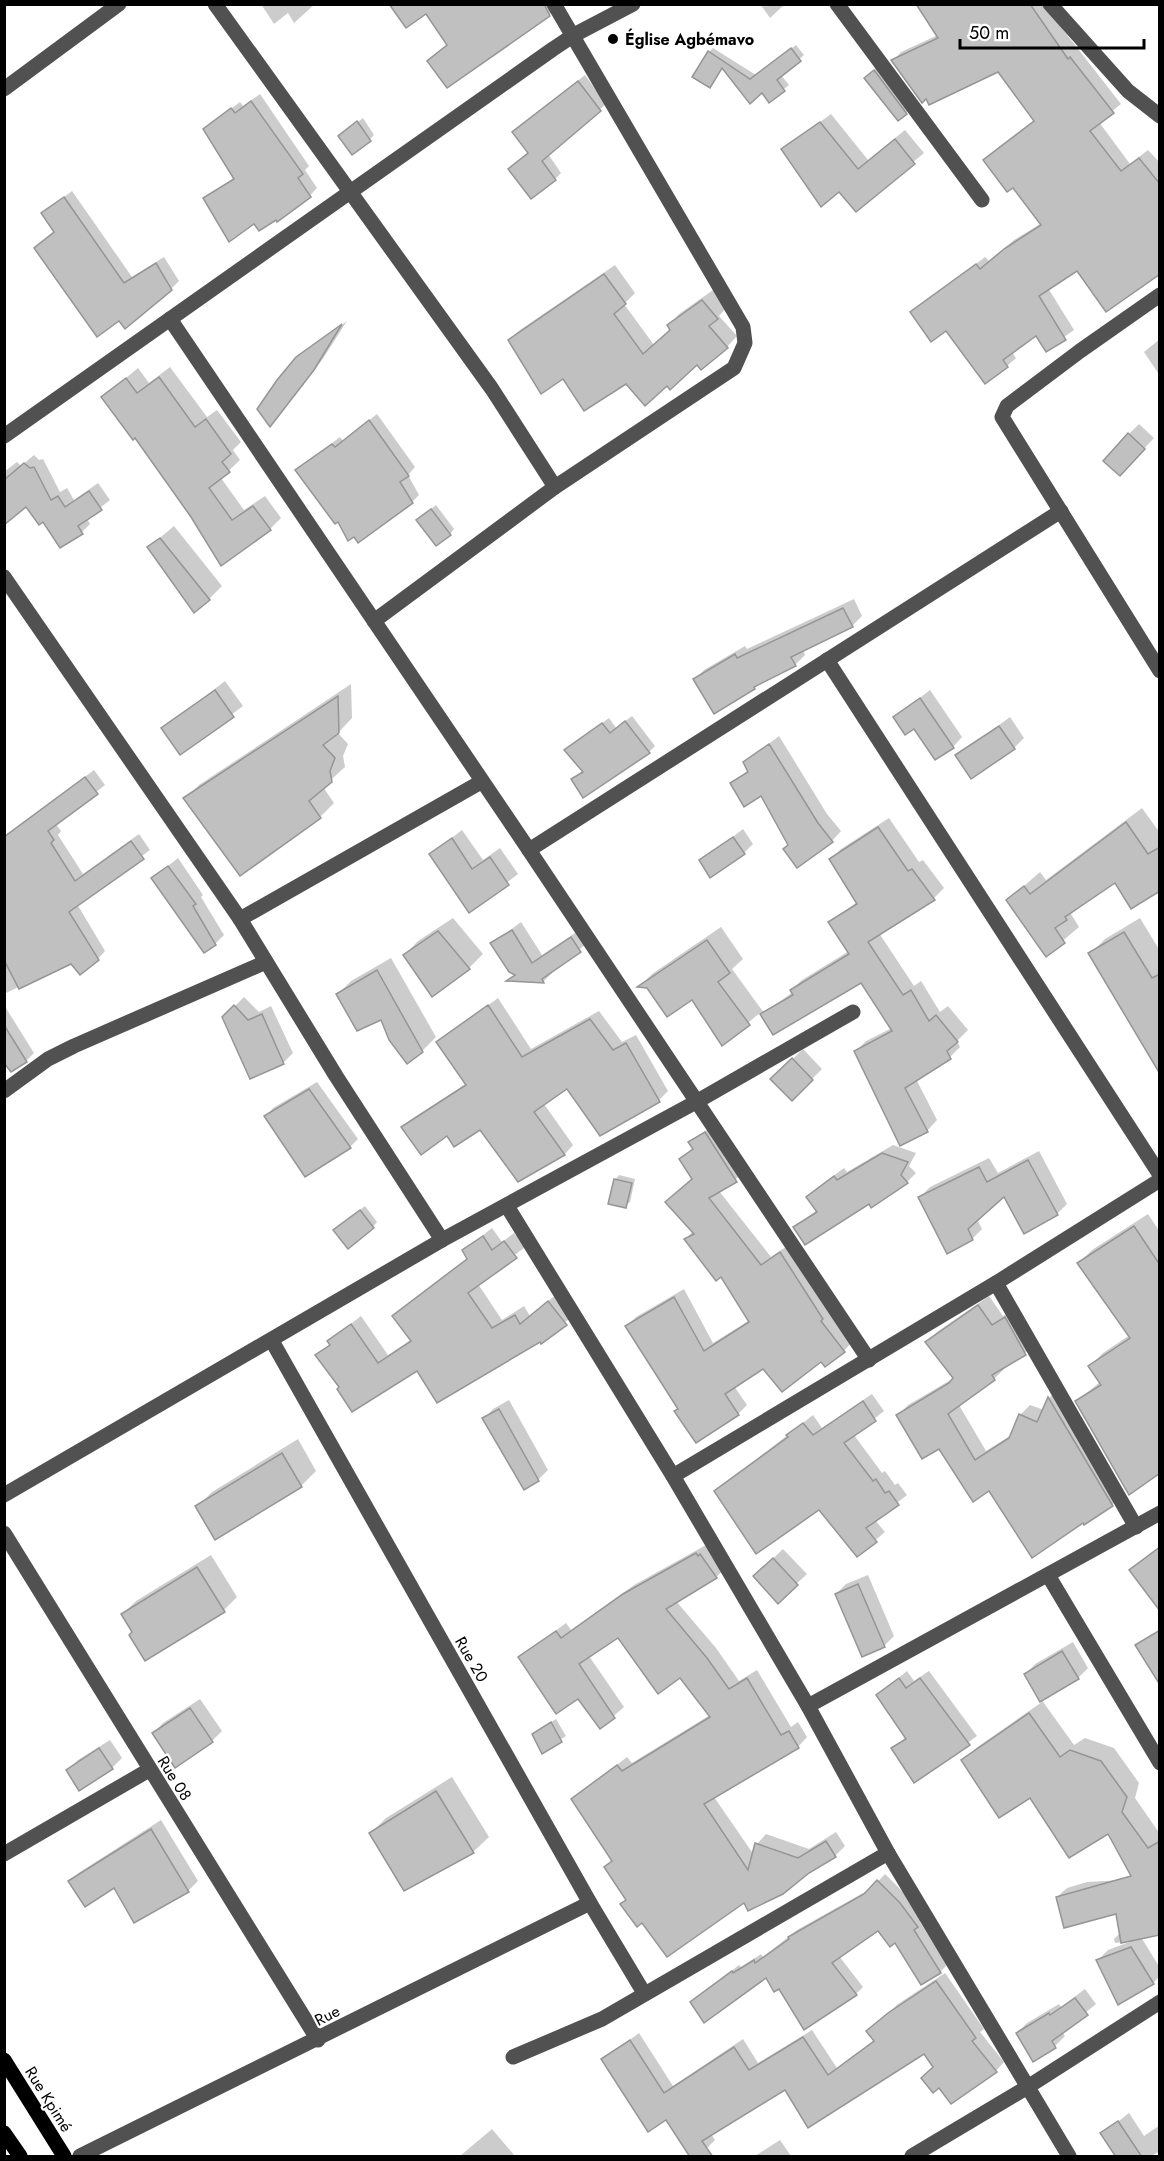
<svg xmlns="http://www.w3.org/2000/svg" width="1164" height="2161" viewBox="0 0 1164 2161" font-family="Jost,sans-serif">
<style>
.shadow{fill:#0003}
.building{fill:#c0c0c0;stroke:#959595;stroke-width:1.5}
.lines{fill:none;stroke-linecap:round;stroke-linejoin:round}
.minor{stroke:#515151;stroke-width:15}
.major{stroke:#000;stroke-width:15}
.poi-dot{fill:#000;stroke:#fff;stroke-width:2}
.labels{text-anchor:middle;stroke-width:4.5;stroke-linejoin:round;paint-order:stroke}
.poi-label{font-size:16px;font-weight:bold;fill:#000;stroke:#fff;text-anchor:start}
.street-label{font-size:16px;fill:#000;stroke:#fff}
</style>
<rect width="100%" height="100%" fill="#fff"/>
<!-- shadow -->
<g class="shadow">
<polygon points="261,4 315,4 294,23 288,13 274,24"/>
<polygon points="391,4 555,4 557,7 548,16 429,61 448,44 426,12"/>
<polygon points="760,4 785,4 770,18"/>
<polygon points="918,4 1043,4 1121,104 1099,122 1130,164 1148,150 1160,163 1160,272 1077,269 1048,288 1074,330 1046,350 1037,334 1012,352 1016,358 1007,366 947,329 912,313 985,257 989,261 1014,240 1042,223 1013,186 985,160 1035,120 998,70 893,61 901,52 938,35"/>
<polygon points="796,45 804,55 781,75 789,85 769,101 762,91 723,67 710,86 709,52 713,48 756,75"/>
<polygon points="876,68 915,103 906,113 866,78"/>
<polygon points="585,75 606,104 548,154 561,173 555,179 514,132"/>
<polygon points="260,94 309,166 305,170 317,188 303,203 255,222 205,198 235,177 213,122 240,102 243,106"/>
<polygon points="831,114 868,160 905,130 924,153 856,210 839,190 783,149"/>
<polygon points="363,118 374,135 370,139 345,132"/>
<polygon points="72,191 132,277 164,257 179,281 171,289 120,319 36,248 55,231 43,213"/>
<polygon points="615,265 635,293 624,304 654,345 672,329 669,325 679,314 713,290 727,307 719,316 737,336 727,347 667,384 563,377 509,340 520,330"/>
<polygon points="347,321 322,360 271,424 297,358"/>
<polygon points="1160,339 1160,376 1144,352"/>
<polygon points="170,367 207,417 217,410 241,442 233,450 240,460 221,478 244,510 265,496 281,518 270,529 192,516 136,436 103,397 138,368 149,383"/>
<polygon points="377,414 415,467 408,475 419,495 412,502 338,520 297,470 340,437 343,441"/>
<polygon points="1139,424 1154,438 1130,464 1129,434"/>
<polygon points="34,455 39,460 43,459 60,492 67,488 74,500 98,483 110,500 87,518 90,524 82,532 44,520 27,505 4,514 4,472 17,462 21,466"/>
<polygon points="436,505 454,529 450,534 422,516"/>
<polygon points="174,526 222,586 209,599 149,547"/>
<polygon points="854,599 862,616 852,626 803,650 805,655 795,665 761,681 715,712 695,679 704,670 745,646 747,649"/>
<polygon points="225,681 243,706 181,753 163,729"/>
<polygon points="351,684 352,718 338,733 348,744 343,756 345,767 323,787 334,803 320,817 185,799 199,785"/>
<polygon points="930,690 962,737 953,747 895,717"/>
<polygon points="632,716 655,746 649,752 573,779 583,770 572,745 609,718 616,728"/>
<polygon points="1010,717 1024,738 1014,748 957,756"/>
<polygon points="779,736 827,814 841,831 832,841 790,844 762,794 732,784 748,770 744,763"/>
<polygon points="94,770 105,785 56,824 61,831 58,835 83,874 139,834 150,850 77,904 105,951 98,959 71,962 4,994 9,834"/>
<polygon points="1142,808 1160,833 1160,889 1115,881 1071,914 1079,927 1046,955 1008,900 1040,872 1046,880"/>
<polygon points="889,818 919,862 923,860 944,888 934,898 879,933 914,986 921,981 940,1012 948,1006 968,1030 957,1041 960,1047 950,1057 916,1079 937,1120 927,1131 856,1051 866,1041 892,1028 861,981 774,1033 761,1012 723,1044 692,998 640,986 652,974 721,927 743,959 732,969 764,1013 793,992 791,990 802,980 849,951 830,922 857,902 831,859 841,849"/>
<polygon points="743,829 753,844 744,853 701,861"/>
<polygon points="462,830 483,860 500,848 518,874 470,911 431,854"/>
<polygon points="178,858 203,895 201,897 224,935 215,944 153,878"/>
<polygon points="453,918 483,954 469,968 405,955 418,941"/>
<polygon points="1140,918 1160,951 1160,1071 1090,954 1105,939"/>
<polygon points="521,922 542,955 581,929 589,942 551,971 552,973 544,981 509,980 515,974 492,944"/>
<polygon points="391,958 436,1037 422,1051 381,1018 338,994 351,981"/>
<polygon points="244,997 259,1012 271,1006 293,1053 283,1063 223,1018"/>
<polygon points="498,998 531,1049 599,1011 622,1042 636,1035 668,1091 659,1100 600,1134 567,1087 544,1104 573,1145 565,1154 518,1180 481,1128 447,1133 403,1128 412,1119 467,1083 438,1042"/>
<polygon points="4,1005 34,1053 26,1061 4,1060"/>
<polygon points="803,1049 822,1069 792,1099 772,1079"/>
<polygon points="317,1082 358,1139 350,1147 266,1116 273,1108"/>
<polygon points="715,1124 745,1172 719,1191 771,1257 790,1244 853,1341 844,1351 821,1360 763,1367 734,1386 747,1405 738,1414 680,1408 627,1326 636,1317 684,1289 713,1343 750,1320 722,1275 686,1239 693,1231 693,1178 681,1159 694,1147 690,1142"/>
<polygon points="893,1145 916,1153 909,1166 916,1173 907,1182 872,1206 869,1202 795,1227 817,1210 808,1198 817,1188 844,1168 847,1172"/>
<polygon points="1039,1151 1067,1204 1057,1214 1004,1195 977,1219 982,1229 972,1239 920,1197 930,1187 989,1158 998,1173"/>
<polygon points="619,1175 635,1179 630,1202 625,1206 615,1180"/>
<polygon points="365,1206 377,1222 373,1227 340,1226"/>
<polygon points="1148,1214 1160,1232 1160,1473 1077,1401 1100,1382 1090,1366 1103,1353 1130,1335 1079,1263 1092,1250"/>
<polygon points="492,1228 502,1242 514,1233 525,1247 478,1284 502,1320 524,1306 530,1316 558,1293 575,1315 540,1340 341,1387 317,1356 331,1343 329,1341 361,1316 388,1355 412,1339 394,1317 468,1258 463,1251"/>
<polygon points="989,1296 1003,1316 1015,1308 1035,1343 1025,1353 1003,1367 1004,1369 994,1379 959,1405 986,1451 1013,1434 1020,1415 1030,1405 1044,1410 1049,1398 1059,1388 1122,1495 1112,1505 990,1489 898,1416 908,1405 954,1378 927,1342 937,1332"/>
<polygon points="872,1394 884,1411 854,1435 882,1473 885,1471 895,1485 898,1483 907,1495 875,1520 885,1532 858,1555 819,1508 716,1491 813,1415 822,1428"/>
<polygon points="509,1400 548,1470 538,1480 484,1419 493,1409"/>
<polygon points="298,1439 316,1471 301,1486 197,1507 212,1492"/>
<polygon points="706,1545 726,1568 716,1577 676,1601 716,1648 739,1681 757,1670 791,1727 798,1722 807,1737 798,1747 714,1797 754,1855 757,1844 766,1834 809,1849 836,1832 845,1846 835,1856 808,1872 744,1900 627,1899 606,1867 613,1860 573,1799 627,1757 632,1763 710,1715 681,1676 619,1635 589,1656 624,1707 601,1727 578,1697 520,1657 566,1623 571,1630 634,1585"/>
<polygon points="1160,1546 1160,1609 1131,1570"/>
<polygon points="783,1549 807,1574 778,1601 755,1576"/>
<polygon points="211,1555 237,1597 224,1610 134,1632 123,1614 136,1601"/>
<polygon points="868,1575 894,1636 884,1646 836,1594 846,1584"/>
<polygon points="1073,1642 1088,1668 1078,1678 1041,1699 1074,1745 1085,1738 1114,1748 1139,1783 1135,1798 1160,1834 1160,1853 1030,1796 963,1761 976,1748 1042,1702 1026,1674 1035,1664"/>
<polygon points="907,1671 914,1681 929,1671 977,1736 915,1781 893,1748 906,1737 878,1695"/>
<polygon points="200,1699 222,1731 212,1741 154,1733 163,1723"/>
<polygon points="556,1719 566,1736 542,1752 533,1734"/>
<polygon points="110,1740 122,1758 112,1768 68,1770 78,1760"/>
<polygon points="452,1777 489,1837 473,1852 404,1889 371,1833 386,1818"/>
<polygon points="161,1820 198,1881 188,1891 70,1881 80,1872"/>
<polygon points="885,1874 907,1896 924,1919 920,1922 947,1965 940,1972 878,1929 839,1956 863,1987 856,1994 780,1987 766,1976 699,1996 739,1965 741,1967 761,1954 763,1957 797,1930 872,1888"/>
<polygon points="1160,1878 1141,1937 1160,1968 1160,1976 1153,1983 1098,1960 1108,1950 1132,1941 1115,1943 1114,1939 1121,1932 1117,1912 1057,1897 1067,1888 1087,1882"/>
<polygon points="945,1973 984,2029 980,2032 1004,2062 996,2071 935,2066 924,2052 786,2088 711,2134 715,2140 707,2148 666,2118 603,2060 639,2033 673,2086 743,2039 758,2063 812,2030 837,2068 875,2040 877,2023 898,2004"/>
<polygon points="1085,1989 1096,2004 1062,2032 1065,2036 1055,2046 1017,2033 1027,2023 1059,2004 1061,2007"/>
<polygon points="1129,2113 1144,2136 1160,2125 1160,2151 1151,2156 1118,2156 1102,2134"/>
<polygon points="492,2129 515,2156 460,2156"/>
<polygon points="780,2140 791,2156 755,2156 758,2154"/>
</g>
<!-- building -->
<g class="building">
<polygon points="389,4 544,4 550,16 447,88 427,61 447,45 426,14 406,28"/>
<polygon points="916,4 1030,4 1068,59 1070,57 1114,113 1090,131 1121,171 1139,158 1160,184 1160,274 1106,312 1077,271 1039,296 1066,340 1046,352 1036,336 1003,360 1008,367 985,384 946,331 931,342 910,312 976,264 980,269 1004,249 1041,225 1013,188 1007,192 983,160 1034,121 998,72 929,105 926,99 922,103 891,60 938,38"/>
<polygon points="791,48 801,61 777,80 785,91 769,103 762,93 750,104 722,68 710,88 692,77 708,51 750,79"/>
<polygon points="874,70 907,114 898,121 864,78"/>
<polygon points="578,81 601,111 542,161 556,180 531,199 508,169 528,153 512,132"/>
<polygon points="251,101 303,174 298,178 311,197 277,222 276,220 259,231 254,224 229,242 203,198 234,179 203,129 231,108 235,113"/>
<polygon points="357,121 371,141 352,155 338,136"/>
<polygon points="820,122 858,169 895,139 915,164 856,212 839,192 821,207 781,149"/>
<polygon points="64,197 124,283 156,263 172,290 125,329 119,321 97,337 34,248 54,232 41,213"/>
<polygon points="604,274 626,304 614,314 643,354 670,330 667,325 702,300 718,319 709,326 728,348 701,370 697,365 670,390 667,386 645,406 626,384 584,411 563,379 541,394 508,340"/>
<polygon points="342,324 314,370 270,427 257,409 277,380 296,357"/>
<polygon points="159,377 195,427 206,419 231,454 222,462 230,472 209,488 232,520 253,506 271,530 221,566 191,517 135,438 133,440 101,397 126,378 137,393"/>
<polygon points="369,420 409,476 400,482 413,503 358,543 354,537 348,541 338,522 335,524 295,470 332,444 335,447"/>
<polygon points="1128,433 1145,449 1120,476 1103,461"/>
<polygon points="24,463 30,468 34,467 51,500 58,496 65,507 89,491 102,510 78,526 83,534 60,548 43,522 39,525 26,507 4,525 4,480"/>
<polygon points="431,509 451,535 436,546 416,520"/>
<polygon points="160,538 210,600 194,613 147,547"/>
<polygon points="843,608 853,627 791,657 796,666 754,687 755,689 714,714 693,679 735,654 737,658"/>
<polygon points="215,690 234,717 180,755 161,728"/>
<polygon points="338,696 339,733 323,745 335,758 330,771 332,782 309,801 321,818 240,876 183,798"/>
<polygon points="920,698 954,748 935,760 914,729 905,735 893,717"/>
<polygon points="625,721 650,753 583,798 571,779 583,772 564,750 602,723 610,733"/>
<polygon points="999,726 1015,749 971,779 955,755"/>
<polygon points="769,744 818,823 833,842 797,868 783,849 788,845 761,796 744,807 730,783 748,772 743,762"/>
<polygon points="85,777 98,794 48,831 54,840 51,843 75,881 131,841 144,859 69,912 99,960 80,975 71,964 19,989 4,960 4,837"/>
<polygon points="1126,822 1148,854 1160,847 1160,891 1131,909 1115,883 1065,917 1067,920 1055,928 1065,943 1046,957 1006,900 1024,886 1030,894"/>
<polygon points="878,827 908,871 912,869 935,900 868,942 903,995 911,990 929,1021 936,1015 958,1042 947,1051 951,1059 905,1088 928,1132 900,1146 854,1051 892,1031 861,983 773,1035 760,1014 793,995 790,990 849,954 828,922 857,904 829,859"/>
<polygon points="733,837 745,854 710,878 699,860"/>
<polygon points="452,838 472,869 490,857 509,885 469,913 429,854"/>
<polygon points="168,866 196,904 193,906 216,945 204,953 151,878"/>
<polygon points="512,930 532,963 571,937 581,952 542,979 544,983 506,981 515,975 509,972 490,943"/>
<polygon points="438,931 470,969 432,997 403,955"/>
<polygon points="1124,932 1152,978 1160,974 1160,1074 1088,953"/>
<polygon points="707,940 730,973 718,982 750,1025 722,1046 692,1000 667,1017 647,988 637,987"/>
<polygon points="377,970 423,1052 407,1064 389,1040 381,1020 357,1031 336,994"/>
<polygon points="234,1005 248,1020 262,1014 284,1064 250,1079 222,1017"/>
<polygon points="488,1005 522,1057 590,1019 613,1050 626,1043 660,1102 600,1136 567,1089 534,1112 565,1155 518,1182 480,1130 454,1147 447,1136 421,1155 401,1127 466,1085 436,1042"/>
<polygon points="4,1025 27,1062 11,1072 4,1063"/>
<polygon points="792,1058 813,1080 792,1101 770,1079"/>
<polygon points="309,1089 351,1148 305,1177 264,1116"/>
<polygon points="705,1132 737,1182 709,1198 761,1265 780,1252 823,1319 821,1321 845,1352 825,1367 821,1362 782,1392 763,1369 725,1394 739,1415 696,1443 674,1411 678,1409 625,1326 674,1297 704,1351 749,1322 721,1277 716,1281 684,1239 694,1234 665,1202 692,1179 679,1159 693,1149 688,1142"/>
<polygon points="882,1153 908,1162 901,1175 908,1183 871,1208 869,1204 805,1245 793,1227 817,1212 806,1197 834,1176 837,1180"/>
<polygon points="1028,1160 1058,1215 1024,1234 1004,1197 968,1229 973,1240 947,1254 918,1197 979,1167 987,1182"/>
<polygon points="614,1179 632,1183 626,1208 608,1204"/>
<polygon points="360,1210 374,1228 348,1249 333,1230"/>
<polygon points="1134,1226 1160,1265 1160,1473 1129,1495 1075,1401 1101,1385 1088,1366 1130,1338 1077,1263"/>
<polygon points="483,1236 492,1250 504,1241 517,1258 468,1293 492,1328 515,1315 520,1324 548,1301 567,1325 541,1344 540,1342 437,1403 417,1371 352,1412 337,1389 339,1387 315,1355 330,1345 327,1341 351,1324 378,1363 411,1341 392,1316 467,1259 462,1250"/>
<polygon points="978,1305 992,1325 1005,1317 1026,1355 992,1375 995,1380 948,1414 975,1460 1009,1438 1019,1414 1037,1422 1048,1397 1113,1506 1084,1525 1083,1523 1032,1558 989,1491 973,1502 939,1449 922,1459 896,1415 949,1383 953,1378 925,1342"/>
<polygon points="863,1401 876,1421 844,1443 873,1481 876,1479 885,1493 889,1491 899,1505 866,1528 877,1542 857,1557 819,1510 756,1554 714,1491 788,1437 786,1435 803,1423 813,1435"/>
<polygon points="499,1409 539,1481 524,1490 482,1418"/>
<polygon points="282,1453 302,1487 215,1540 195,1506"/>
<polygon points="1160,1547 1160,1611 1129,1570"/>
<polygon points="696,1553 698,1556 700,1554 717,1578 666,1609 707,1658 729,1689 747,1678 781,1735 789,1731 799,1748 704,1804 748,1870 755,1843 798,1858 826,1841 836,1857 809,1873 783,1894 748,1911 744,1903 667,1957 642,1923 637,1927 620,1904 626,1900 604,1867 612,1861 571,1799 617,1765 622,1771 710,1717 680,1678 658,1694 618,1638 579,1664 615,1718 600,1729 578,1699 556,1714 518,1657 556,1631 561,1638 623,1594"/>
<polygon points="773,1558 798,1585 778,1604 753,1576"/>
<polygon points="197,1567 225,1612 145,1661 129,1635 132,1632 121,1614"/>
<polygon points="858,1584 885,1647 862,1657 835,1594"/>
<polygon points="1160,1630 1160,1685 1135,1645"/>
<polygon points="1062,1651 1079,1679 1040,1702 1024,1674"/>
<polygon points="899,1678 906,1688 920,1678 970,1745 914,1783 891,1748 906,1739 876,1695"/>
<polygon points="190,1708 213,1742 175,1768 152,1733"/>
<polygon points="1029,1713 1060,1757 1070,1750 1101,1761 1127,1797 1122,1812 1148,1848 1160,1841 1160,1935 1121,1943 1116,1914 1064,1928 1056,1897 1131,1876 1108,1834 1069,1858 1030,1798 999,1818 961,1760"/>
<polygon points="551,1722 562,1742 542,1754 532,1734"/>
<polygon points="99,1748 113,1769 79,1791 66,1770"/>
<polygon points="436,1791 474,1853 404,1891 369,1833"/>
<polygon points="151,1829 189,1892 134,1923 114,1888 85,1907 68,1881"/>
<polygon points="877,1880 900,1903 918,1927 914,1930 941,1973 921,1985 895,1943 890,1947 878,1931 832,1963 857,1995 804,2030 779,1989 774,1992 766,1978 704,2023 690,2002 732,1971 733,1973 754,1960 755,1963 789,1939 788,1937 864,1894"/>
<polygon points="1131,1947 1154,1984 1118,2005 1096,1960"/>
<polygon points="936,1981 976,2038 972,2041 997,2072 951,2104 939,2088 933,2093 921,2078 933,2067 924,2054 808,2128 785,2090 702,2141 713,2157 690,2157 666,2120 648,2132 601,2059 630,2040 664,2093 734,2047 749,2070 803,2037 828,2075 874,2041 866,2031 888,2013"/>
<polygon points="1075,1998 1088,2015 1052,2041 1056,2048 1033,2062 1016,2033 1049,2013 1050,2015"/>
<polygon points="1118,2121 1142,2157 1116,2157 1100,2133"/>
</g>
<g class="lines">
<!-- minor -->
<g class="minor">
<polyline points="215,4 492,389 555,487"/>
<polyline points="837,4 982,200"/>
<polyline points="1050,4 1128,91 1160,116"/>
<polyline points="4,89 119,4"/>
<polyline points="1160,295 1080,351 1007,406 1002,417 1160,671"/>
<polyline points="170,319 529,850 869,1360"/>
<polyline points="4,436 553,49 574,35 633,4"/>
<polyline points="4,577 240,919 336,1076 442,1240"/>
<polyline points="374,621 555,487 734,368 745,343 743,327 554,4"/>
<polyline points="827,660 1160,1175"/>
<polyline points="529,850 1061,511"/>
<polyline points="240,919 481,782"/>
<polyline points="4,1091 48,1059 74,1046 266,962"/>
<polyline points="507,1206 673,1476 808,1706 888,1853 1069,2156"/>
<polyline points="996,1283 1136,1527"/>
<polyline points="272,1341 590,1903 644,1993"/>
<polyline points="673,1476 996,1283 1160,1180"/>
<polyline points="4,1495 442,1240 696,1102 853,1012"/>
<polyline points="4,1533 318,2040"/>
<polyline points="1048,1575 1160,1763"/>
<polyline points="808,1706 1160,1513"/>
<polyline points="4,1854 149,1770"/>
<polyline points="513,2057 602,2019 888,1853"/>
<polyline points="80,2156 590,1903"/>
<polyline points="912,2156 1026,2088 1160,2002"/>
</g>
<!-- major -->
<g class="major">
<polyline points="4,2060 64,2156"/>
<polyline points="4,2133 20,2156"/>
</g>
</g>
<!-- markers -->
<circle class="poi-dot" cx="613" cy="39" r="6"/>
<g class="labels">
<!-- poi labels -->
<g class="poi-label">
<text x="625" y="45">Église Agbémavo</text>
</g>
<!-- street labels -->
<g class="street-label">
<text transform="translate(472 1659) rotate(60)" y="6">Rue 20</text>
<text transform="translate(175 1778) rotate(58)" y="6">Rue 08</text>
<text transform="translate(327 2015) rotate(-27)" y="6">Rue</text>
<text transform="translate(49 2099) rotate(58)" y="6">Rue Kpimé</text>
</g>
</g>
<!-- border -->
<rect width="1164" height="2161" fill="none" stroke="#000000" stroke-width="12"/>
<!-- scale -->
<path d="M960 39v9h184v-9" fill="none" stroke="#000000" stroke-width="3"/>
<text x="969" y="39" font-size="18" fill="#000000" stroke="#ffffff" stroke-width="4.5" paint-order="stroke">50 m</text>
</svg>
